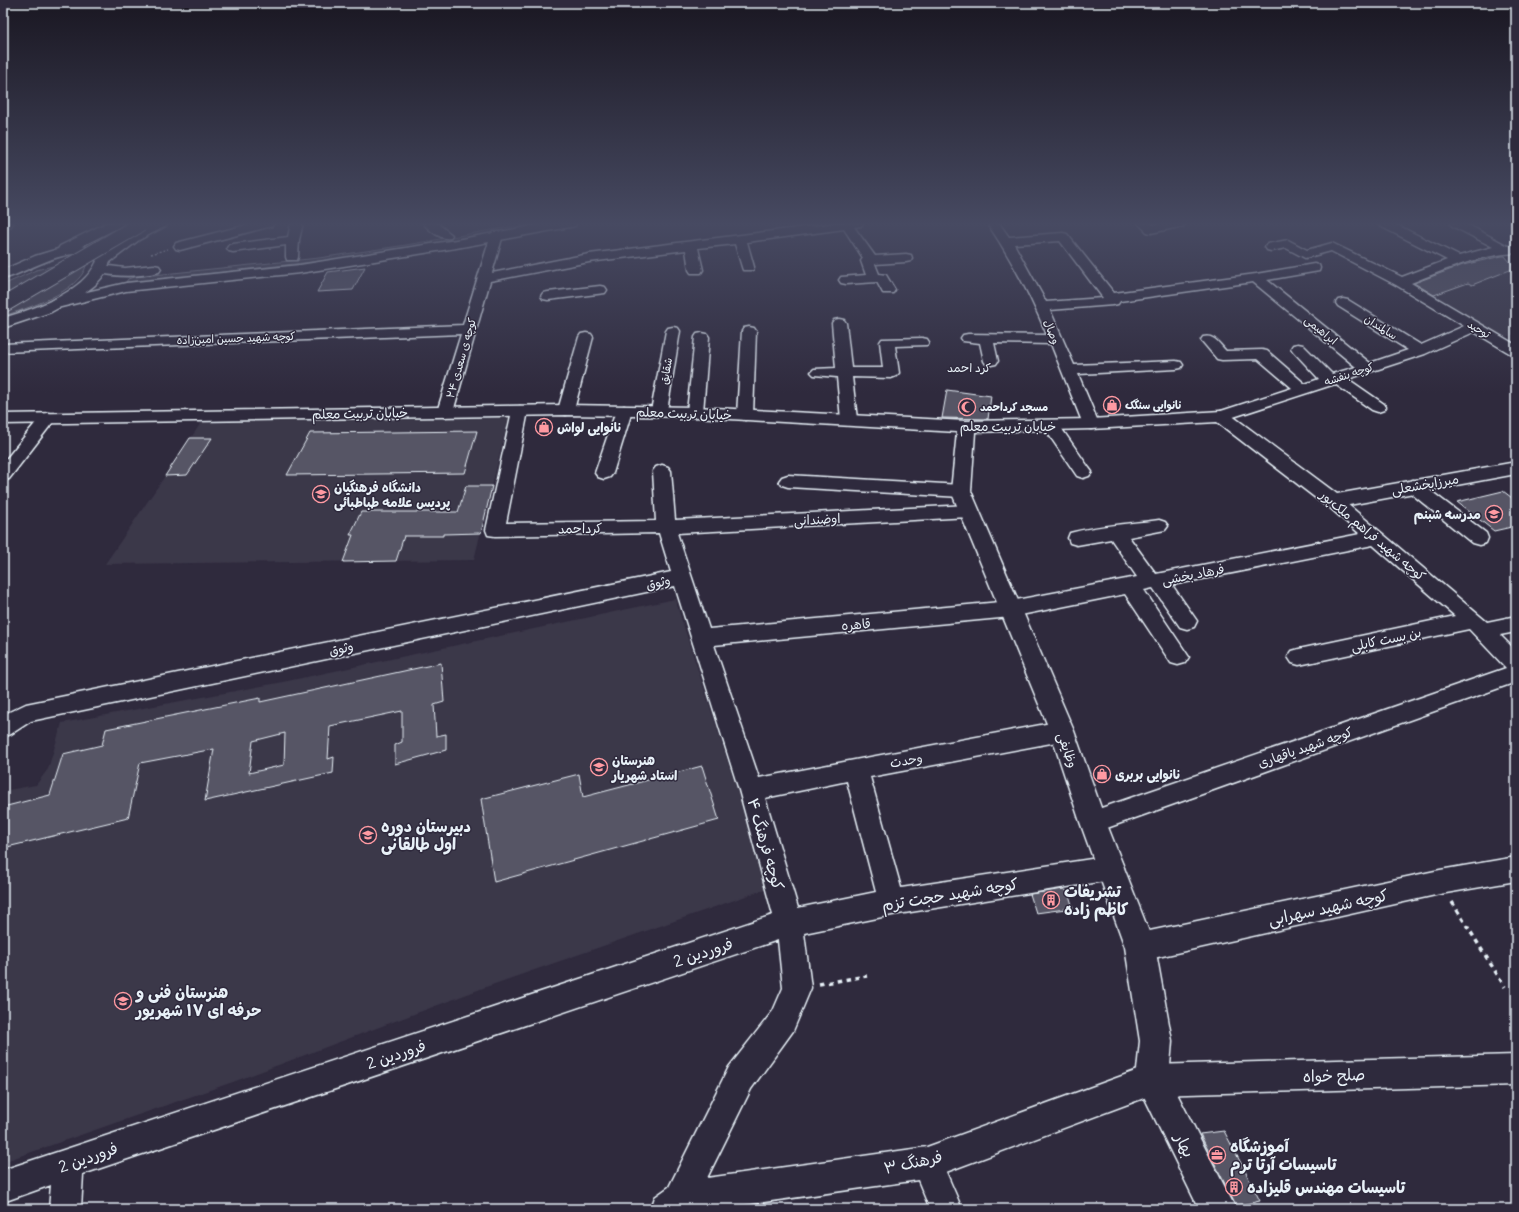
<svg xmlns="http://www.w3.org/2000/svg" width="1519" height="1212" viewBox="0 0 1519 1212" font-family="Delius,'Playpen Sans Arabic',sans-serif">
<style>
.built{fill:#3b3749}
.green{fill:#464455;stroke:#979aa6}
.building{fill:#575565;stroke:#e8f1f8;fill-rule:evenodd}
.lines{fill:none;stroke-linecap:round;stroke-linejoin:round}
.minor-casing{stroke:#e8f1f8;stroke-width:3}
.tertiary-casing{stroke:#e8f1f8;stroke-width:3}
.secondary-casing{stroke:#e8f1f8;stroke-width:3}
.primary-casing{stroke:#e8f1f8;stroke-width:3}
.path-far1{stroke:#e8f1f8;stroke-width:1.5;stroke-dasharray:2 2;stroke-linecap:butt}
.path{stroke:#e8f1f8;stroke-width:3.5;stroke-dasharray:4.5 4.5;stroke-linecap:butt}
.minor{fill:#2f2a3d;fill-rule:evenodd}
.tertiary{fill:#2f2a3d;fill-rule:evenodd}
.secondary{fill:#2f2a3d;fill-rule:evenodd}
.primary{fill:#2f2a3d;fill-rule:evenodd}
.primary-bridge-casing{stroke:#e8f1f8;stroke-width:17;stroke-linecap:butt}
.primary-bridge{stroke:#2f2a3d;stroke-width:15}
.labels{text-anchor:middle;stroke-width:3;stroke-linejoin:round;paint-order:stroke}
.far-street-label{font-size:11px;fill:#e8f1f8;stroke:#2f2a3d}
.far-poi-label{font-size:11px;font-weight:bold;fill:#e8f1f8;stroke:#2f2a3d;text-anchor:start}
.far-neighbourhood-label{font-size:12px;fill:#e8f1f8;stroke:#2f2a3d}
.street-label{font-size:13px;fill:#e8f1f8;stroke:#2f2a3d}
.poi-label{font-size:13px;font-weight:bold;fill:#e8f1f8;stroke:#2f2a3d;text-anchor:start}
.near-poi-label{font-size:16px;font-weight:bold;fill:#e8f1f8;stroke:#2f2a3d;text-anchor:start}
.near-street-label{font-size:16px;fill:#e8f1f8;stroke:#2f2a3d}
</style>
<rect width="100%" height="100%" fill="#2f2a3d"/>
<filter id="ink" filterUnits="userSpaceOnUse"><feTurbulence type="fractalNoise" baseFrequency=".025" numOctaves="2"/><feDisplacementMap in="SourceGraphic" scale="8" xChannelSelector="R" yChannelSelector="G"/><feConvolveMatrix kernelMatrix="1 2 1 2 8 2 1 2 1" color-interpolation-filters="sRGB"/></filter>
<g filter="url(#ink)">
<!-- built -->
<g class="built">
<polygon points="1498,251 1504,254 1516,269 1516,334 1502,338 1411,283"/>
<polygon points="509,417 474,560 105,564 201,423 287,420"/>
<polygon points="675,599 769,888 486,987 233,1082 3,1162 3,791 36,785 48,769 62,723 278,683"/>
</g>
<!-- green -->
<g class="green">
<polygon points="532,223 556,223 411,248 320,261 136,282 126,282 128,279 134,277 319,258 406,245"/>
<path d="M66 263 82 264 86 266C79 292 26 309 3 316V285L36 270Z"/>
</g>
<!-- building -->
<g class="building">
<polygon points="1502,256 1505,256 1515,268 1472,285 1468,283 1434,295 1414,283 1463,265"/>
<polygon points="365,267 353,290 317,292 328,272"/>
<polygon points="947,390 991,396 988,419 942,418"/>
<polygon points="477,431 465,473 287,475 310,433"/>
<polygon points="190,438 212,438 187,475 165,476"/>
<polygon points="466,486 492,486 481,533 443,534 443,536 404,536 396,561 343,562 353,535 350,535 361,512 458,512"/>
<polygon points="1503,491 1516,501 1516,526 1494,531 1457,502"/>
<path d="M441 663 444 702 434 705 436 736 446 734V750L395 764V745L402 742V711L330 726 328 759 334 757 333 773 205 801 214 749 140 763 128 818 3 848V807L50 795 63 754 102 745 106 729 260 698V702ZM285 733 284 765 249 773 253 741Z"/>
<polygon points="702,766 719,820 494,882 481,799 579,774 583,797"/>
<polygon points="1064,889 1068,892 1073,908 1036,913 1030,894"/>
<polygon points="1224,1131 1242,1165 1260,1201 1236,1206 1200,1134"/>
</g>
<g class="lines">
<!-- minor casing -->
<g class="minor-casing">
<g id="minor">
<polygon points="3,223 13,223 11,226 3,229"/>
<polygon points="254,223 274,223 272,226 180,250 176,249 174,246 176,243"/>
<polygon points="291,223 303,223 299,240 298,257 297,260 287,260 286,257 286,245 233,252 229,251 227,248 229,245 233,244 288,237"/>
<path d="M423 223H437L452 235 450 238C441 240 429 230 423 223Z"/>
<polygon points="836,223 863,223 861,226 854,227 875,256 906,254 911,255 912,258 911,261 906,262 875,264 879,274 886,275 895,290 893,293 883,293 877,282 846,284 841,283 839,280 841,277 866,275 861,261 863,258 844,229 747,242 754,267 753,270 743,270 742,267 735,244 698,248 703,270 701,273 691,273 689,270 686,250 589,262 490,281 453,412 451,415 445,417 439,415 437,412 461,334 3,352 3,344 463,325 491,235 493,232 501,232 503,235 492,273 589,254"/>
<path d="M987 223H999L1009 237 1063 233 1067 234 1114 293 1256 274 1314 264 1319 265 1320 268 1319 271 1267 280 1370 363 1408 350 1338 306 1336 303 1338 300 1343 299 1348 300 1421 345 1464 326 1396 285 1331 251 1305 258 1286 248 1271 251 1267 250 1265 247 1267 244 1288 240 1307 250 1332 243 1402 277 1447 260 1380 226 1378 223H1393L1459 256 1493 247 1452 226 1450 223H1465L1508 246 1516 245V253C1479 255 1446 269 1411 283L1516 345V355L1511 354 1474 332 1425 354 1348 379 1384 404 1386 407 1384 410 1378 412 1372 410 1335 384 1221 421 1215 419 1213 416 1215 413 1292 388 1258 359 1222 360 1217 359 1201 340 1203 337C1214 334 1219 344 1226 351L1262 350 1267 351 1305 384 1319 379 1293 351 1291 348 1293 345 1298 344 1303 345 1332 374 1356 367 1253 282 1120 301 1118 304 1113 305 1050 310 1074 365 1176 361 1181 362 1183 365 1181 368 1176 369 1078 374 1099 424 1097 428 1091 429 1085 428 1083 424 1051 344 994 343 998 361 996 364 991 365 986 364 984 361 980 343 963 341 961 338 963 335 968 334 1047 335C1031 296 1011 258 987 223ZM1060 241 1103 298 1046 302 1014 244Z"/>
<polygon points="1138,223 1151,223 1153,225 1162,223 1186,223 1184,226 1151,233 1147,232"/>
<polygon points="600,286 605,287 607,290 605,293 548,300 543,299 541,296 543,293 548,292"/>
<polygon points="839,319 844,320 846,323 851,368 883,368 880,342 882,339 922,338 927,339 929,342 927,345 895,346 899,373 896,376 891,378 852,377 857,419 855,422 849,424 843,422 841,419 837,377 814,375 811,372 814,369 836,368 832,323 834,320"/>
<polygon points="673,327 678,328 680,331 667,411 665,414 659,416 653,414 651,411 666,331 668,328"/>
<polygon points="749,327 754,328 756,331 753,415 751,418 745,420 739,418 737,415 742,331 744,328"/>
<polygon points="586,333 591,334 593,337 574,410 572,413 566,415 560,413 558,410 579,337 581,334"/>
<polygon points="702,333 707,334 709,337 703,412 701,415 695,417 689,415 687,412 695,337 697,334"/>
<path d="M520 406 526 408 528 411 506 523 656 521 653 471 656 467 662 465 668 467 671 471 675 520 969 505 975 507 978 511 975 515 969 517 677 533 709 629 1011 601 1137 577 1111 539 1077 545 1070 543 1068 538 1070 533C1099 525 1130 524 1159 520L1165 522 1168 526 1165 530 1129 537 1156 574 1360 534 1327 505 1324 501 1327 497 1333 495 1339 497 1487 622 1516 616V632L1500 635 1516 651V682L1093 833 1084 830 1081 822 1084 814 1506 668 1469 629 1299 665 1292 663 1288 657 1292 651 1299 649 1455 616 1373 545 1172 585 1197 621 1194 627 1187 629 1180 627 1153 588 1144 590 1189 657 1185 663 1178 665 1171 663 1125 594 1011 617 714 645 759 778 1062 721 1070 724 1073 731 1070 738 1062 741 870 777 901 888 1111 856 1120 859 1124 868 1120 877 1111 880 892 915 804 933 811 988 793 1031 751 1089 707 1178 927 1147 1152 1065 1516 1055V1085L1152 1095 946 1172 962 1209H930L918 1180 716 1209H651L655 1197 669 1187 729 1067 773 1011 783 988 778 940 83 1174 81 1209H49L51 1185 3 1202V1170L773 915 739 790 675 586 31 721 11 734 3 737V715L26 704 671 572 659 533 495 536 488 535 486 530 512 411 514 408ZM847 781 876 892 798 908 765 798Z"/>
<polygon points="624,406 630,408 632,411 613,473 610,477 604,479 598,477 595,473 616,411 618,408"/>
<polygon points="48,413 54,415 56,418 9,479 3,481 3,463 42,415"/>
<polygon points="1051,421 1057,422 1089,468 1092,472 1089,476 1083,478 1077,476 1043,426 1045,422"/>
<polygon points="788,475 961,485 967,487 970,491 967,495 961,497 788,487 782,485 779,481 782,477"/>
<polygon points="1413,480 1419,482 1486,533 1488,538 1486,543 1479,545 1472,543 1407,490 1404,486 1407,482"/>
<polygon points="1516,857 1516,881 1440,894 1140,961 1130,957 1126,947 1130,937 1140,933 1440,870"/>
</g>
</g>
<!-- tertiary casing -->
<g class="tertiary-casing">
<polygon id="tertiary" points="566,405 695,407 966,421 1091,419 1221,411 1227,412 1337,494 1516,462 1516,474 1333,508 1326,506 1217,422 1091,429 975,432 971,491 1074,731 1106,822 1155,947 1172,1041 1169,1078 1236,1209 1199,1209 1136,1080 1140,1041 1125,947 1080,822 1050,731 951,491 957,432 695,417 566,415 3,424 3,414"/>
</g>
<!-- secondary casing -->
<g class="secondary-casing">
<g id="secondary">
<polygon points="548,223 577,223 575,226 570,227 456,248 300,273 126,291 57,308 52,306 49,303 52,300 126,283 300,265 456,240"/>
<path d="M101 265 125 268 154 265 159 266 161 269 159 272C139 277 116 277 96 272L94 269 96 266Z"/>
</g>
</g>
<!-- primary casing -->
<g class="primary-casing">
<path id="primary" d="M106 223H123L121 226 82 246 101 250 104 253 129 234 151 223H168L166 226 139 240 110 262 104 275 95 285 82 295 51 312 3 328V318C34 309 83 293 97 261 72 240 28 273 3 279V270L35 256 58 249 60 246Z"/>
</g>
<!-- path-far1 -->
<polyline class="path-far1" points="151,254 168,249"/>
<!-- path -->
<g class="path">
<polyline points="1452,902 1505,987"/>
<polyline points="819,984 867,976"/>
</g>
<!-- minor -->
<use href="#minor" class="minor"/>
<!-- tertiary -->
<use href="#tertiary" class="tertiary"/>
<!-- secondary -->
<use href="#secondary" class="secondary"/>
<!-- primary -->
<use href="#primary" class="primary"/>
<!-- primary-bridge casing -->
<g class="primary-bridge-casing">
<polyline id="primary-bridge" points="3,305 141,224"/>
</g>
<!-- primary-bridge -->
<use href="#primary-bridge" class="primary-bridge"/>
</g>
</g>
<!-- sky -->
<linearGradient id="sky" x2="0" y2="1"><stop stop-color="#1a1722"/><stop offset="0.57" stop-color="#474a62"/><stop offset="1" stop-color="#474a62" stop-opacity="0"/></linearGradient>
<rect width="1519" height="393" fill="url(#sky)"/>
<!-- icons -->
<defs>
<g id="shop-ring" transform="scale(0.9)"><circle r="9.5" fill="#2f2a3d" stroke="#ff9aa2" stroke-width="1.5"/><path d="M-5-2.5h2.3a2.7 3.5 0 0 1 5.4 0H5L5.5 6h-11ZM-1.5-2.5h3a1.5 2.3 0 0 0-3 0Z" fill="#ff9aa2"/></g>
<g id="mosque-ring" transform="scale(0.9)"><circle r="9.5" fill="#2f2a3d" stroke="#ff9aa2" stroke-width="1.5"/><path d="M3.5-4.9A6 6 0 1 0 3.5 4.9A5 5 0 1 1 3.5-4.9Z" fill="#ff9aa2"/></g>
<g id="university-ring" transform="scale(0.9)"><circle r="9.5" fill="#2f2a3d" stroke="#ff9aa2" stroke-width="1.5"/><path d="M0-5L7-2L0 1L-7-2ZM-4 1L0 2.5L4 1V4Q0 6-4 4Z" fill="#ff9aa2"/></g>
<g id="school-ring" transform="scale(0.9)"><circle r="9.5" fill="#2f2a3d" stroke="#ff9aa2" stroke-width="1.5"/><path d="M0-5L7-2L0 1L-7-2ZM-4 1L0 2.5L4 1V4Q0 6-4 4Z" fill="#ff9aa2"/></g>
<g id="building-ring" transform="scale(0.9)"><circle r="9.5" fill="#2f2a3d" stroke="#ff9aa2" stroke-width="1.5"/><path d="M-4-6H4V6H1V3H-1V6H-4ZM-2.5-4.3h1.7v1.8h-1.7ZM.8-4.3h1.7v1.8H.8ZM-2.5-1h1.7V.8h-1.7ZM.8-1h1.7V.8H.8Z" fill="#ff9aa2"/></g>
<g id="office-ring" transform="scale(0.9)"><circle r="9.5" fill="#2f2a3d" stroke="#ff9aa2" stroke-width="1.5"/><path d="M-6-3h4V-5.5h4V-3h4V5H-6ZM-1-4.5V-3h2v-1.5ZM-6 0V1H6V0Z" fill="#ff9aa2"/></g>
</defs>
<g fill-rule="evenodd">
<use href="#shop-ring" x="1112" y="405"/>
<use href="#mosque-ring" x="967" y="407"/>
<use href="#shop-ring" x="544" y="427"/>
<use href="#university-ring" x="321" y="494"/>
<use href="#school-ring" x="1494" y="514"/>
<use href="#school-ring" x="599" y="767"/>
<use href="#shop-ring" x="1102" y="774"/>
<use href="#school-ring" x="368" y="835"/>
<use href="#building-ring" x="1051" y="900"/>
<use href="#school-ring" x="123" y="1001"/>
<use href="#office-ring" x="1217" y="1155"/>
<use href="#building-ring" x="1234" y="1187"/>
</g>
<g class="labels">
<!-- far-street labels -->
<g class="far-street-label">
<text transform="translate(1381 327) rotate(32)" y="4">سالمندان</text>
<text transform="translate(1479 329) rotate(31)" y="4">توحید</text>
<text transform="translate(1321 330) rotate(39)" y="4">ابراهیمی</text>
<text transform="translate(1052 332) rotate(68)" y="4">وصال</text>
<text transform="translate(236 338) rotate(-2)" y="4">کوچه شهید حسین امین‌زاده</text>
<text transform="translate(461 358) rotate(-74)" y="4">کوچه ی سعدی ۲۴</text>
<text transform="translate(666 371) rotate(-80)" y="4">شقایق</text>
<text transform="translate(1349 374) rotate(-18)" y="4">کوچه بنفشه</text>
</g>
<!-- far-poi labels -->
<g class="far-poi-label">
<text x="1125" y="409">نانوایی سنگک</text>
<text x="980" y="411">مسجد کرداحمد</text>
</g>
<!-- far-neighbourhood labels -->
<g class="far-neighbourhood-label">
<text x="969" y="372">کرد احمد</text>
</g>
<!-- street labels -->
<g class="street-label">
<text transform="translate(360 413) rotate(-1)" y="5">خیابان تربیت معلم</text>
<text transform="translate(684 413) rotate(2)" y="5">خیابان تربیت معلم</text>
<text x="1008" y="431">خیابان تربیت معلم</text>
<text transform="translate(1425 484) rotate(-10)" y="5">میرزابخشعلی</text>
<text transform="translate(817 519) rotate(-3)" y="5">اوضندانی</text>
<text transform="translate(580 528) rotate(-1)" y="5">کرداحمد</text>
<text transform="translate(1373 535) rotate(40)" y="5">کوچه شهید فراهم ملک‌پور</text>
<text transform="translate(1193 574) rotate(-11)" y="5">فرهاد بخشی</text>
<text transform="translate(658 582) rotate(-12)" y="5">وثوق</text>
<text transform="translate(856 624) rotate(-5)" y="5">قاهره</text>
<text transform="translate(1386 639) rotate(-12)" y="5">بن بست کابلی</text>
<text transform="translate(341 648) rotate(-12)" y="5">وثوق</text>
<text transform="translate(1305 747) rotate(-19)" y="5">کوچه شهید یاقهاری</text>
<text transform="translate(1068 750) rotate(71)" y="5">وظایفی</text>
<text transform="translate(906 760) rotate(-10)" y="5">وحدت</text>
</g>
<!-- poi labels -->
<g class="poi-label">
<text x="557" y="432">نانوایی لواش</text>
<text x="334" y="492">دانشگاه فرهنگیان<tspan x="334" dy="15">پردیس علامه طباطبائی</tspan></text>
<text x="1481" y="519" text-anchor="end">مدرسه شبنم</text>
<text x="612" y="765">هنرستان<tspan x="612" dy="15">استاد شهریار</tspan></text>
<text x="1115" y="779">نانوایی بربری</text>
</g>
<!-- near-poi labels -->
<g class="near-poi-label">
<text x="381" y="832">دبیرستان دوره<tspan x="381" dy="18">اول طالقانی</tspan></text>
<text x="1064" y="897">تشریفات<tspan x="1064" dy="18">کاظم زاده</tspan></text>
<text x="136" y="998">هنرستان فنی و<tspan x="136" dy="18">حرفه ای ۱۷ شهریور</tspan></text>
<text x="1230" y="1152">آموزشگاه<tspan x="1230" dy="18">تاسیسات آرتا ترم</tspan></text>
<text x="1247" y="1193">تاسیسات مهندس قلیزاده</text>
</g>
<!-- near-street labels -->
<g class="near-street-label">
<text transform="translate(766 844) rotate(74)" y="6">کوچه فرهنگ ۴</text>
<text transform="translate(950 894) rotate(-9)" y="6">کوچه شهید حجت تزم</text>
<text transform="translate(1328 907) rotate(-12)" y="6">کوچه شهید سهرابی</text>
<text transform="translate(703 952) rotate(-18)" y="6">فروردین 2</text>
<text transform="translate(396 1054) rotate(-18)" y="6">فروردین 2</text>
<text transform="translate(1334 1075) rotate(-2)" y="6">صلح خواه</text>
<text transform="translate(1185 1145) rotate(63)" y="6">بهار</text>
<text transform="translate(88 1157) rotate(-19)" y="6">فروردین 2</text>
<text transform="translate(913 1162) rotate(-12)" y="6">فرهنگ ۳</text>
</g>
</g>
<!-- margin -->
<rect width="1519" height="1212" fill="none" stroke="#2f2a3d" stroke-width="16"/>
<rect x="8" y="8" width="1503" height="1196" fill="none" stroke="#e8f1f8" stroke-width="1.5" filter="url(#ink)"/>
</svg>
